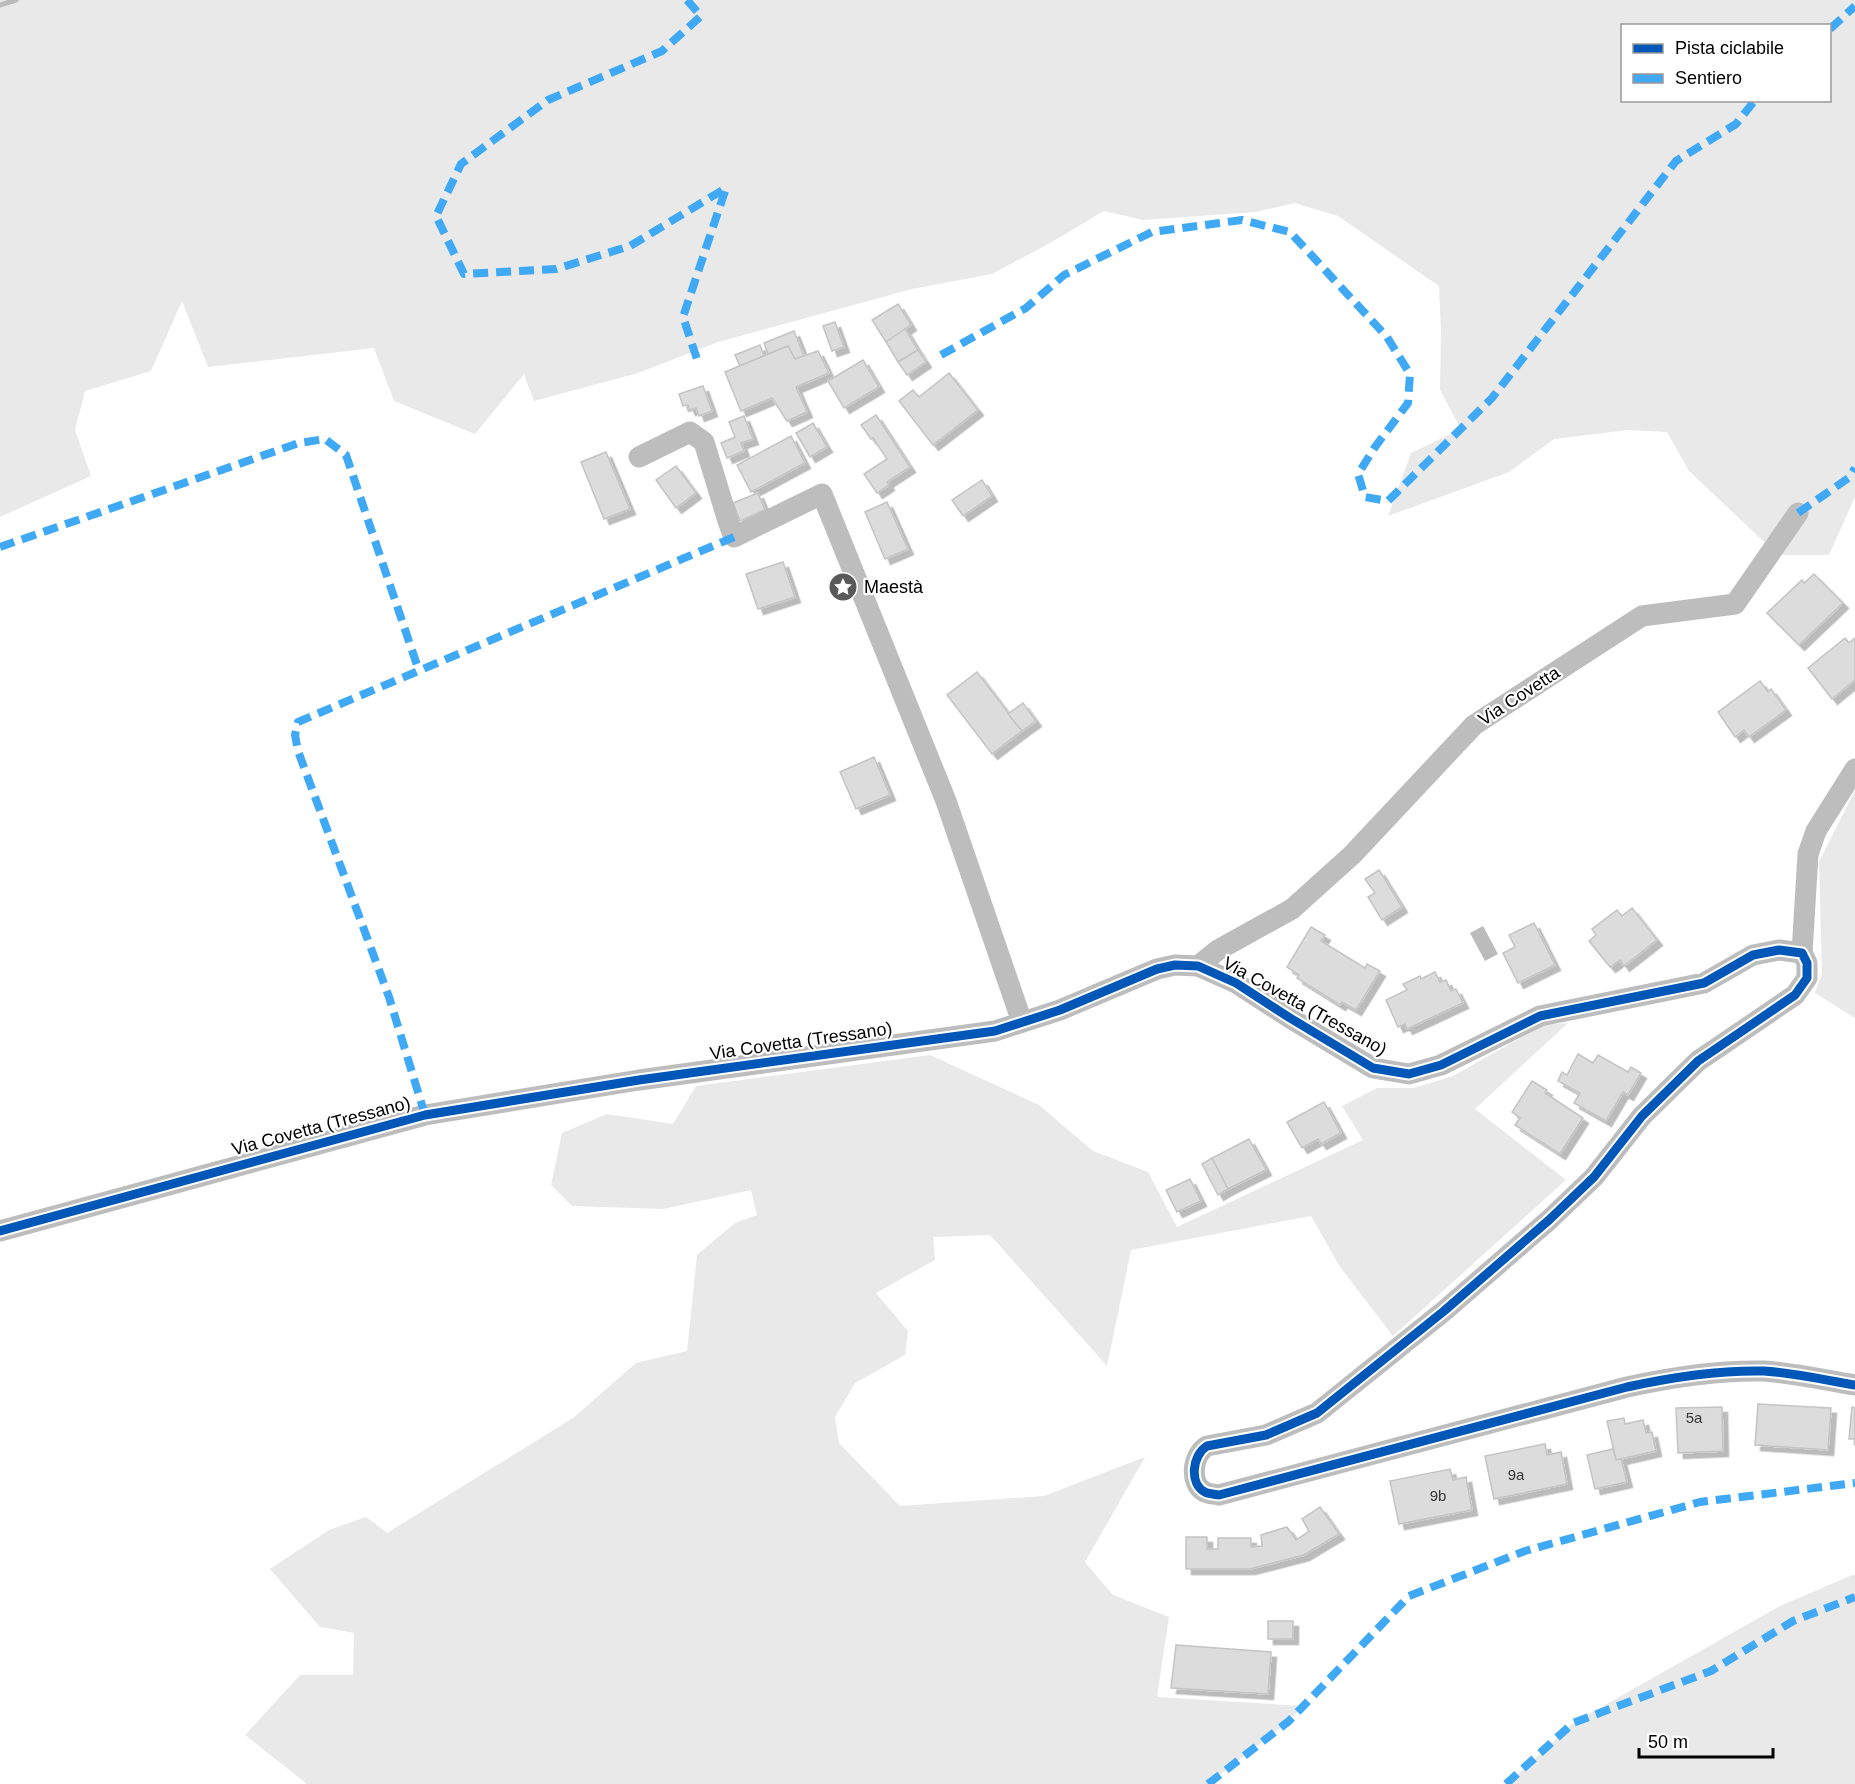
<svg xmlns="http://www.w3.org/2000/svg" width="1855" height="1784" viewBox="0 0 1855 1784" font-family="Helvetica,sans-serif">
<style>
.green{fill:#e9e9e9;fill-rule:evenodd}
.water{fill:#bbb}
.lines{fill:none;stroke-linecap:round;stroke-linejoin:round}
.stream{stroke:#bbb;stroke-width:5}
.building{fill:#dcdcdc;stroke:#c4c4c4;stroke-width:1.5;filter:url(#shadow)}
.minor{stroke:#bdbdbd;stroke-width:21}
.quiet{stroke:#3fa9f5;stroke-width:8;stroke-dasharray:15 8;stroke-linecap:butt}
.cycleway-casing{stroke:#fff;stroke-width:13}
.cycleway{stroke:#0057b8;stroke-width:9}
.labels{text-anchor:middle;stroke-width:4.5;stroke-linejoin:round;paint-order:stroke}
.number-label{font-size:15px;fill:#373737}
.poi-label{font-size:18px;fill:#000;stroke:#fff;text-anchor:start}
.street-label{font-size:18px;fill:#000;stroke:#fff}
</style>
<defs>
<filter id="shadow"><feDropShadow dx="5.5" dy="5.5" stdDeviation="0" flood-color="#0004"/></filter>
</defs>
<rect width="100%" height="100%" fill="#fff"/>
<!-- green -->
<g class="green">
<path d="M0 0H1855V497L1829 555H1778L1689 471 1667 432 1628 430 1554 439 1509 472 1388 516 1411 453 1461 429 1440 390 1441 332 1439 286 1338 216 1295 203 1255 212 1143 220 1104 211 1050 243 992 274 912 289 718 342 638 373 534 401 524 374 475 434 394 401 374 348 208 367 182 301 151 371 85 391 75 430 91 476 0 517ZM1622 26H1830V100H1622Z"/>
<polygon points="1855,790 1855,1018 1815,993 1822,973 1819,862"/>
<polygon points="1568,1023 1475,1109 1566,1180 1393,1336 1340,1267 1311,1216 1131,1250 1107,1366 990,1235 933,1237 935,1260 876,1293 908,1331 905,1355 855,1383 835,1417 839,1443 900,1506 1044,1496 1145,1457 1085,1562 1113,1595 1169,1617 1157,1697 1303,1706 1289,1721 1208,1784 307,1784 245,1735 300,1675 353,1675 354,1633 320,1627 270,1569 329,1530 366,1517 387,1533 573,1418 636,1363 687,1351 697,1255 735,1223 757,1215 751,1190 663,1209 572,1206 551,1185 562,1133 607,1114 673,1124 696,1086 930,1055 1039,1105 1093,1151 1148,1172 1177,1227 1363,1140 1342,1106 1377,1088 1414,1088 1453,1076 1543,1025"/>
<polygon points="1852,1575 1855,1575 1855,1784 1508,1784 1573,1723 1780,1606"/>
</g>
<!-- water -->
<polygon class="water" points="1483,926 1498,954 1485,961 1470,933"/>
<g class="lines">
<!-- stream -->
<polyline class="stream" points="0,5 16,0"/>
</g>
<!-- building -->
<g class="building">
<polygon points="898,304 911,325 886,342 872,320"/>
<polygon points="835,322 844,347 832,351 823,326"/>
<polygon points="905,329 918,350 898,362 886,342"/>
<polygon points="794,331 804,356 795,359 788,346 768,354 764,343"/>
<polygon points="760,345 764,356 740,366 735,355"/>
<polygon points="788,346 795,359 818,351 829,373 796,387 807,412 787,421 772,398 741,411 725,372"/>
<polygon points="918,350 926,362 907,375 898,362"/>
<polygon points="863,360 879,387 844,408 828,381"/>
<polygon points="949,373 978,410 933,445 899,401 913,390 919,397"/>
<polygon points="703,386 712,411 699,416 696,408 690,410 688,405 683,406 679,394"/>
<polygon points="876,415 910,467 887,482 889,485 877,493 864,474 887,459 873,438 871,439 861,425"/>
<polygon points="744,416 753,439 741,443 744,451 727,458 721,443 735,437 729,422"/>
<polygon points="813,423 827,447 810,457 796,433"/>
<polygon points="791,436 805,463 751,492 737,465"/>
<polygon points="606,452 630,509 604,519 581,462"/>
<polygon points="676,466 696,493 676,508 656,480"/>
<polygon points="982,480 992,496 963,516 952,500"/>
<polygon points="758,493 765,510 740,521 733,503"/>
<polygon points="887,502 908,549 885,559 865,512"/>
<polygon points="783,562 795,597 758,609 746,574"/>
<polygon points="1814,574 1843,603 1799,645 1767,613 1802,580 1804,583"/>
<polygon points="1845,638 1849,643 1855,638 1855,680 1832,699 1808,668"/>
<polygon points="977,672 1022,731 992,754 947,695"/>
<polygon points="1760,681 1768,692 1771,689 1786,710 1749,737 1744,730 1735,737 1718,712"/>
<polygon points="1023,703 1036,721 1022,731 1008,714"/>
<polygon points="874,757 890,795 856,809 840,772"/>
<polygon points="1379,870 1402,907 1382,920 1368,897 1375,893 1365,879"/>
<polygon points="1632,908 1657,940 1624,966 1620,960 1610,967 1589,941 1596,935 1592,929 1617,910 1622,916"/>
<polygon points="1534,923 1555,965 1518,983 1503,953 1515,947 1509,935"/>
<polygon points="1311,927 1325,935 1321,941 1365,968 1367,964 1380,971 1356,1010 1342,1002 1340,1005 1297,978 1299,975 1287,967"/>
<polygon points="1435,972 1440,982 1446,980 1451,991 1456,989 1463,1003 1407,1029 1405,1024 1398,1027 1386,1000 1407,990 1403,984 1420,976 1421,979"/>
<polygon points="1578,1054 1593,1063 1598,1055 1628,1072 1631,1067 1641,1073 1628,1095 1623,1092 1606,1121 1574,1103 1580,1093 1558,1081 1562,1072 1567,1075"/>
<polygon points="1532,1081 1547,1090 1545,1093 1583,1118 1560,1154 1515,1125 1520,1118 1512,1112"/>
<polygon points="1324,1102 1341,1133 1321,1144 1318,1139 1302,1148 1287,1122"/>
<polygon points="1249,1139 1266,1170 1228,1189 1212,1158"/>
<polygon points="1212,1158 1228,1189 1218,1195 1202,1164"/>
<polygon points="1190,1179 1201,1201 1177,1212 1166,1190"/>
<polygon points="1758,1404 1831,1408 1828,1450 1755,1445"/>
<polygon points="1722,1407 1723,1451 1678,1453 1676,1408"/>
<polygon points="1852,1407 1855,1408 1855,1439 1849,1439"/>
<polygon points="1624,1418 1625,1424 1643,1420 1646,1433 1652,1432 1656,1451 1616,1460 1607,1421"/>
<polygon points="1545,1444 1547,1455 1561,1452 1567,1484 1494,1499 1485,1456"/>
<polygon points="1613,1449 1616,1460 1621,1459 1627,1482 1595,1489 1587,1455"/>
<polygon points="1450,1469 1453,1480 1466,1477 1472,1510 1399,1524 1390,1481"/>
<polygon points="1320,1507 1339,1534 1304,1555 1250,1569 1186,1569 1186,1537 1207,1537 1207,1549 1218,1549 1218,1538 1251,1538 1251,1547 1262,1546 1261,1535 1287,1527 1296,1540 1309,1531 1302,1519"/>
<rect x="1268" y="1621" width="25" height="18"/>
<polygon points="1176,1645 1271,1652 1268,1694 1171,1688"/>
</g>
<g class="lines">
<!-- minor -->
<g class="minor">
<polyline points="639,457 690,432 704,442 728,521 734,537 822,494 946,801 1022,1022"/>
<polyline points="1802,953 1808,854 1816,831 1855,769"/>
<polyline points="1198,966 1218,950 1292,909 1352,855 1474,725 1642,616 1735,604 1798,513"/>
<path d="M0 1231 425 1115 639 1080 995 1031 1060 1010 1157 969 1175 965 1198 966 1236 983 1290 1018 1373 1068 1409 1074 1441 1065 1540 1016 1704 983 1753 955 1779 950 1802 953 1807 963V978L1795 995 1698 1061 1642 1116 1594 1177 1549 1220 1444 1311 1317 1413 1266 1435 1207 1446C1192 1455 1189 1484 1205 1492 1208 1494 1215 1494 1219 1495L1627 1387C1672 1377 1718 1370 1764 1371 1794 1373 1825 1380 1855 1385"/>
</g>
<!-- quiet -->
<g class="quiet">
<polyline points="687,0 701,16 662,51 548,100 461,164 436,216 464,274 556,269 630,246 726,188 683,317 698,362"/>
<polyline points="1830,29 1855,6"/>
<polyline points="941,355 1026,308 1064,275 1152,232 1242,220 1290,232 1387,337 1410,374 1408,403 1375,447 1358,474 1365,497 1388,501 1492,398 1676,161 1736,124 1755,100"/>
<polyline points="1798,513 1850,477 1855,468"/>
<polyline points="0,547 299,443 325,439 346,455 419,671"/>
<polyline points="425,1115 389,997 298,751 295,735 298,722 734,537"/>
<polyline points="1208,1784 1289,1721 1409,1596 1525,1551 1700,1502 1855,1483"/>
<polyline points="1506,1784 1573,1723 1711,1671 1793,1621 1855,1597"/>
</g>
<!-- cycleway casing -->
<g class="cycleway-casing">
<path id="cycleway" d="M0 1231 425 1115 639 1080 995 1031 1060 1010 1157 969 1175 965 1198 966 1236 983 1290 1018 1373 1068 1409 1074 1441 1065 1540 1016 1704 983 1753 955 1779 950 1802 953 1807 963V978L1795 995 1698 1061 1642 1116 1594 1177 1549 1220 1444 1311 1317 1413 1266 1435 1207 1446C1192 1455 1189 1484 1205 1492 1208 1494 1215 1494 1219 1495L1627 1387C1672 1377 1718 1370 1764 1371 1794 1373 1825 1380 1855 1385"/>
</g>
<!-- cycleway -->
<use href="#cycleway" class="cycleway"/>
</g>
<!-- icons -->
<defs>
<g id="sight-disc" transform="scale(1.5)"><circle r="9.5" fill="#595959" stroke="#fff"/><path d="M0-6L1.8-2.2L6-1.7L2.9 1.2L3.7 5.4L0 3.3L-3.7 5.4L-2.9 1.2L-6-1.7L-1.8-2.2Z" fill="#fff"/></g>
</defs>
<g fill-rule="evenodd">
<use href="#sight-disc" x="843" y="587"/>
</g>
<g class="labels">
<!-- number labels -->
<g class="number-label">
<text x="1694" y="1423">5a</text>
<text x="1516" y="1480">9a</text>
<text x="1438" y="1501">9b</text>
</g>
<!-- poi labels -->
<g class="poi-label">
<text x="864" y="593">Maestà</text>
</g>
<!-- street labels -->
<g class="street-label">
<text transform="translate(1519 696) rotate(-33)" y="6">Via Covetta</text>
<text transform="translate(1305 1006) rotate(29)" y="6">Via Covetta (Tressano)</text>
<text transform="translate(801 1041) rotate(-8)" y="6">Via Covetta (Tressano)</text>
<text transform="translate(321 1126) rotate(-15)" y="6">Via Covetta (Tressano)</text>
</g>
</g>
<!-- legend -->
<rect x="1621" y="24" width="210" height="78" fill="#ffffff" stroke="#999999" stroke-width="1.5"/>
<rect x="1633" y="44" width="30" height="9" fill="#0057b8" stroke="#999999" stroke-width="1.5"/>
<text x="1675" y="54" font-size="18" fill="#000000">Pista ciclabile</text>
<rect x="1633" y="74" width="30" height="9" fill="#3fa9f5" stroke="#999999" stroke-width="1.5"/>
<text x="1675" y="84" font-size="18" fill="#000000">Sentiero</text>
<!-- scale -->
<path d="M1639 1748v9h134v-9" fill="none" stroke="#000000" stroke-width="3"/>
<text x="1648" y="1748" font-size="18" fill="#000000" stroke="#ffffff" stroke-width="4.5" paint-order="stroke">50 m</text>
</svg>
